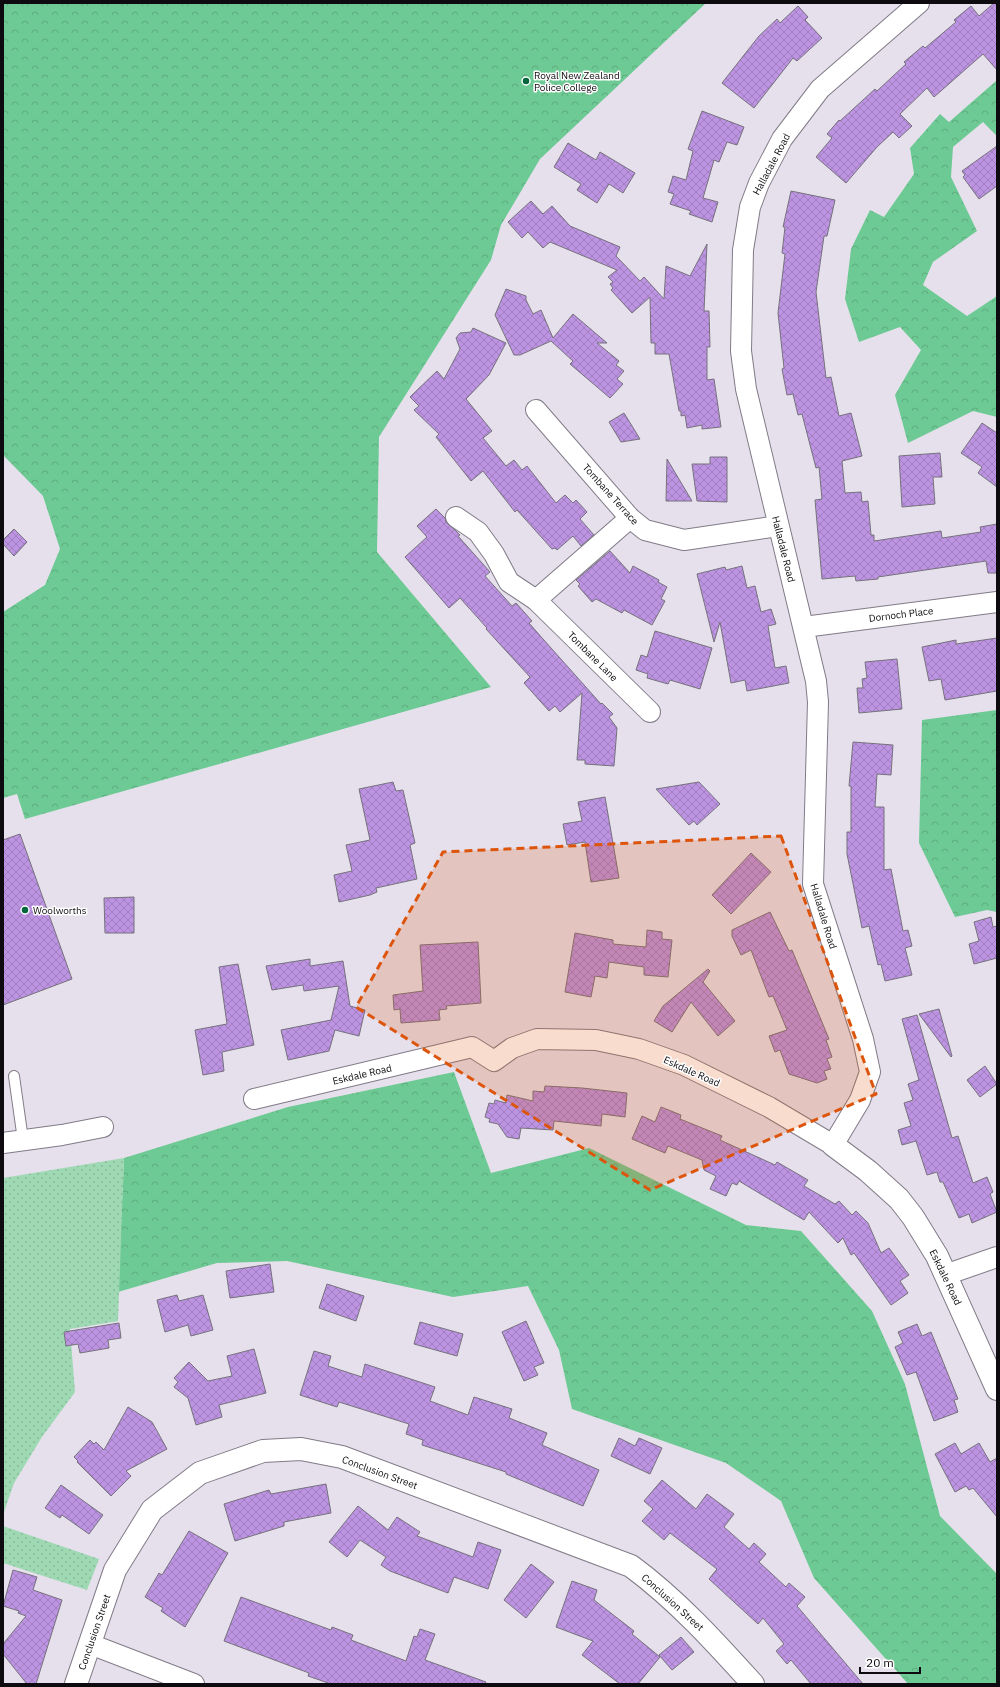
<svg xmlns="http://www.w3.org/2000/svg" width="1000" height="1687" viewBox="0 0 1000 1687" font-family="'IBM Plex Sans',sans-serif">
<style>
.forest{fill:url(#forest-crowns)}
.park{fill:url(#park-dots)}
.building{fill:url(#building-cross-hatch);stroke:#76717c}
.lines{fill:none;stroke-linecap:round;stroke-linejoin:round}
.lane-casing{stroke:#817b87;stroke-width:12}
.street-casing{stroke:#817b87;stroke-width:22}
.secondary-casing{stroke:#817b87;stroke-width:24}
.lane{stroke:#fff;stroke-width:10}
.street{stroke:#fff;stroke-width:20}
.secondary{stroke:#fff;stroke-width:22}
.marked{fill:#dd550c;fill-opacity:0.2;stroke:#dd550c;stroke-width:3;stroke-dasharray:8 5;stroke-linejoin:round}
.poi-dot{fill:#02673c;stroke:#fff;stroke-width:1.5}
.labels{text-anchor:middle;stroke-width:3;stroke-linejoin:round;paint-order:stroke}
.poi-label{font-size:10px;fill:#0d0b0f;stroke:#fff;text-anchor:start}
.street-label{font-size:10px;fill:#0d0b0f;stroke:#fff}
</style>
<defs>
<pattern id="forest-crowns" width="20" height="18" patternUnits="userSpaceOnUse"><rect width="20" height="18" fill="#6eca94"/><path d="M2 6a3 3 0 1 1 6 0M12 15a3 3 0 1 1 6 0" fill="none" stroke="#5eac7e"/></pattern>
<pattern id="park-dots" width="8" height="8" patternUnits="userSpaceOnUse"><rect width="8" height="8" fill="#9ed9b4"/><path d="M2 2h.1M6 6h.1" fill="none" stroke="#87b99a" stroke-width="1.8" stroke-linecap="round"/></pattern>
<pattern id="building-cross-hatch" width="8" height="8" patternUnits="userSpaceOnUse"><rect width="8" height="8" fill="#bc94e2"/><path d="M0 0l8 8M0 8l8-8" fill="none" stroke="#a07ec1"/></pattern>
</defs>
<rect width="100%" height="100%" fill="#e6e0ec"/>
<!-- forest -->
<g class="forest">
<polygon points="3,3 706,3 540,159 501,225 491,260 379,437 377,552 491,687 25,819 17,794 3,798 3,612 45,585 60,549 43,496 3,455"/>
<polygon points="996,81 997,82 997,136 983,122 953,147 951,177 977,231 933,262 923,285 967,316 997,296 997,417 973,411 908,443 895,395 921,350 900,327 859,342 845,299 851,249 870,210 884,217 914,174 910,148 940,114 949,122"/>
<polygon points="997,710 997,912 987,910 955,917 919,843 922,720"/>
<polygon points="454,1072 491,1173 589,1148 746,1225 801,1231 872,1311 905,1384 940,1516 997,1574 997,1684 908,1684 814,1578 781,1501 726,1463 572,1409 559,1350 528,1286 453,1297 287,1261 217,1263 118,1292 124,1158 288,1107"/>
</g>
<!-- park -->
<g class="park">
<polygon points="124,1158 118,1321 70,1329 75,1392 42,1437 14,1483 3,1515 3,1178"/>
<polygon points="3,1526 99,1559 87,1590 3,1563"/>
</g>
<!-- building -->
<g class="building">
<polygon points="994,3 997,3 997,70 983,54 934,97 927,88 900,114 912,126 899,138 893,132 877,147 846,183 816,157 832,138 827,134 839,120 840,121 875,89 877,91 906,64 904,62 923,46 925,48 956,22 954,20 971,6 979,16"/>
<polygon points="798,6 808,17 805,20 822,38 797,61 793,58 754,108 722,83 759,36 777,19 780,23"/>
<polygon points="702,111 744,127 737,145 727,142 719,162 714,160 703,198 718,202 712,222 689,214 691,211 670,204 674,194 668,192 673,176 686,180 693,151 688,149"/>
<polygon points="568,143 596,160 600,152 635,173 623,193 609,184 597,203 577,190 581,184 554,167"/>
<polygon points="997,146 997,186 979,199 963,177 965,175 962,171"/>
<polygon points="791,191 835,200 827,236 824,236 816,292 826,378 831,377 839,416 851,413 862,456 842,461 845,493 861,492 862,502 868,501 871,535 874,535 874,541 941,531 942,538 981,532 980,527 997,524 997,573 988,573 986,561 878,577 878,579 856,581 855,576 822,579 815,500 822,499 819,467 816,468 802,414 798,415 793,394 787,395 782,369 784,368 778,313 785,254 782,253 785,227 783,227"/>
<polygon points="531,201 543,214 552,206 570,226 620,247 616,256 640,281 644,277 664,299 666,266 690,276 707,244 704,311 709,311 710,347 707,347 707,380 714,379 721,427 702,429 702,425 687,428 685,415 681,416 681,411 679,411 669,354 655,354 655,343 651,343 650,297 632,313 611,290 613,288 610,284 613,282 608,277 617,270 550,242 543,248 528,232 522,238 508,222"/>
<polygon points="506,289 526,296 526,300 533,314 541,310 553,338 573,314 607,343 597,343 619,361 616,365 624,371 617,379 623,384 610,398 570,364 573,361 551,341 520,355 514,355 495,315"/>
<polygon points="473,328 506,343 489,375 466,399 492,431 483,438 506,466 514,460 522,470 527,466 556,503 565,495 573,503 576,500 587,512 580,519 594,535 581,546 573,536 557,550 555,548 552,549 517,510 515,512 483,471 471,481 436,437 439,434 414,410 419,406 410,397 437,371 444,379 460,349 456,338 460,333 471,332"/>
<polygon points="624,413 640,439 621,442 609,422"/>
<polygon points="982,423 997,433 997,487 978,473 982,467 961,453"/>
<polygon points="940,453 942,477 933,477 935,504 902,507 899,456"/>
<polygon points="710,457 727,457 727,502 697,501 692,464 710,464"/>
<polygon points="667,459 692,501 666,501"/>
<polygon points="436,509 445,518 446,522 456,531 460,535 458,536 490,572 485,576 512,606 516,603 532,621 529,623 543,639 601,704 602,703 613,714 609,717 617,728 614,766 585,764 585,760 577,760 582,693 560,712 555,706 549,711 524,683 530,677 486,629 487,628 460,598 449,608 405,557 427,537 417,526"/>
<polygon points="14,529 27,542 14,556 3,544 3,540"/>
<polygon points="610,551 630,573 633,566 659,580 658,582 667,587 661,599 665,601 652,625 624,610 622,613 596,599 592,602 578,586 580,584 576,580"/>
<polygon points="742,566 747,588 755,586 761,612 771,609 776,624 768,626 775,668 786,666 789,683 747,691 745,680 731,683 720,622 714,642 697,574 725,567 726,570"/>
<polygon points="655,631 712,648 700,689 670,680 668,684 647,678 648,674 636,670 641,655 647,657"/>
<polygon points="997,638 997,691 945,700 941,679 929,681 922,647 956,640 956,644"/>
<polygon points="897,659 902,709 859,713 857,688 863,688 862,679 867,678 865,662"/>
<polygon points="853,742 893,745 891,775 877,774 875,807 884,807 884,870 891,869 903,931 908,930 912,946 905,948 912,975 885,981 881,964 878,965 869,926 862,928 847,854 847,832 851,832 851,786 849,786"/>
<polygon points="393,782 396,791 403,790 415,843 410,845 417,879 376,888 377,892 370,895 339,902 334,875 352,871 346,845 370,840 359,789"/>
<polygon points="699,782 720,804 697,825 694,821 689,825 656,789"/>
<polygon points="605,797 619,878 591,882 585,842 567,845 563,824 582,821 578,802"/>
<polygon points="20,834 72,979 3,1005 3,840"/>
<polygon points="751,853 771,872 731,914 712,895"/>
<polygon points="134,897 134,933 105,933 104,898"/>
<polygon points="770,912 789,951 792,950 829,1039 826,1040 832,1057 827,1059 831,1069 824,1071 827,1079 817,1083 789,1074 780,1050 775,1052 769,1036 787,1030 773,996 769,997 751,950 741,955 732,936 732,930"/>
<polygon points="991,917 993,927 997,926 997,958 974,964 969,944 979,941 974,922"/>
<polygon points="647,930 662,932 662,939 672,940 668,977 644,975 644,967 609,962 607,978 595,976 591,997 565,992 575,933 613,940 613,944 646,947"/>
<polygon points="478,942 481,1003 446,1006 447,1009 439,1010 440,1020 401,1023 400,1009 394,1010 393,995 423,991 420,945"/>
<polygon points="310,959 310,966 343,961 350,1006 365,1010 359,1036 335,1030 329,1051 288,1060 281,1030 331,1020 339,986 304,991 303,985 272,990 266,966"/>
<polygon points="238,964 254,1045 222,1052 224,1071 203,1075 195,1030 227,1024 219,967"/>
<polygon points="708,969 710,971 703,982 735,1021 718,1036 691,1002 672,1032 654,1021 663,1006"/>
<polygon points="939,1009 952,1056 951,1057 919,1014"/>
<polygon points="917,1015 952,1138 958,1136 973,1183 987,1177 993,1192 990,1194 997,1212 972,1223 969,1214 959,1218 943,1182 940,1182 937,1172 927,1175 916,1141 902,1145 898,1130 911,1126 904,1103 913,1100 908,1084 919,1080 902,1019"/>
<polygon points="985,1066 997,1084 980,1097 967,1080"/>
<polygon points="545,1086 582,1088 627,1093 625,1117 602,1114 601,1126 554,1121 553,1130 521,1128 519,1139 507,1137 498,1124 489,1122 490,1119 485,1117 489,1103 494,1104 495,1100 506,1103 507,1095 533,1101 533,1091 544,1092"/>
<polygon points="661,1107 681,1115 680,1119 722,1136 720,1140 775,1165 777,1162 808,1180 804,1186 835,1204 839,1201 852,1215 856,1211 868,1223 881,1253 889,1248 909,1275 900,1281 908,1293 891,1305 854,1253 851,1255 843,1238 838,1243 809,1212 804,1220 739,1181 737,1185 732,1183 726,1196 710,1189 716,1176 704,1170 702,1160 668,1146 665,1153 632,1139 642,1116 655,1122"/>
<polygon points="270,1264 274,1292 230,1298 226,1271"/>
<polygon points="327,1284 364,1296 356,1321 319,1308"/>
<polygon points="177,1295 179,1301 203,1295 213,1330 191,1336 188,1325 165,1332 157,1300"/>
<polygon points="526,1321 544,1363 534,1367 538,1375 524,1381 502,1332"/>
<polygon points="420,1322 463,1334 457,1356 414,1344"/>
<polygon points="119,1323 121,1338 108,1340 109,1348 80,1353 78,1344 66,1346 64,1332"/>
<polygon points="917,1324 922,1336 931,1332 958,1399 954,1400 958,1412 934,1421 916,1372 907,1375 895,1347 903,1343 898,1332"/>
<polygon points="254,1349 266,1393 219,1405 222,1417 196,1425 188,1398 174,1387 178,1382 174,1378 189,1362 208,1381 232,1376 227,1356"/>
<polygon points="314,1351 331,1356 328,1366 362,1377 365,1364 435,1387 430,1401 468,1415 474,1397 512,1409 509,1418 547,1433 542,1445 599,1470 583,1506 506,1474 506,1472 422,1445 423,1440 406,1434 409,1424 339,1402 337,1407 300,1395"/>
<polygon points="128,1407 152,1422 167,1449 126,1471 131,1476 111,1496 77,1462 78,1461 74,1457 90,1440 94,1444 96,1442 104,1450"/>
<polygon points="619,1438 635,1446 639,1438 662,1448 650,1474 611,1456"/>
<polygon points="955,1443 961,1454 979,1443 990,1462 997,1458 997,1517 973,1488 969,1490 966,1486 955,1492 935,1454"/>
<polygon points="662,1480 696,1509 707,1494 734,1514 724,1527 749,1549 754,1543 766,1554 759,1562 786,1587 789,1583 805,1597 797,1606 863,1684 811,1684 791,1660 787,1664 776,1651 784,1644 763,1618 758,1624 709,1579 717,1569 670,1533 664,1540 642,1521 653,1509 644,1501"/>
<polygon points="326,1484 331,1513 284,1522 284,1526 235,1541 224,1504 269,1490 271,1494"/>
<polygon points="61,1485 103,1515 89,1534 62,1515 60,1518 45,1508"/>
<polygon points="358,1506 388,1530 397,1517 420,1532 417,1536 473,1557 478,1542 501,1550 488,1589 454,1577 448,1593 390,1571 381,1565 386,1557 360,1540 347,1557 329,1542"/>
<polygon points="189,1531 228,1553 185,1627 161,1611 163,1608 145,1597 159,1573 162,1575"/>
<polygon points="531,1564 554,1582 526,1618 504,1600"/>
<polygon points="13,1570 37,1577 33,1590 62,1600 36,1684 27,1684 3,1654 3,1644 26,1616 18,1613 19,1611 3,1606"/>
<polygon points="572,1581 597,1590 594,1600 634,1631 632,1634 660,1657 638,1684 620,1684 582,1655 593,1641 556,1627"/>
<polygon points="241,1597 331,1630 332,1627 353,1635 351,1640 406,1661 414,1636 417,1637 420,1629 435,1634 425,1660 486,1682 485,1684 331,1684 308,1676 309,1673 224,1641"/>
<polygon points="681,1637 694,1652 672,1670 659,1655"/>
</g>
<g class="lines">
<!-- lane casing -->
<g class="lane-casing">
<polyline id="lane" points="14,1076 23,1140"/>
</g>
<!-- street casing -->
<g class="street-casing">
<g id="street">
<polyline points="536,410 630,518 645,530 684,540 778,526"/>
<polyline points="456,517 478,532 494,554 509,582 536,600 650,712"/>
<polyline points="536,600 630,518"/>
<polyline points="804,627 997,602"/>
<polyline points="254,1099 472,1047 494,1061 512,1048 537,1039 596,1040 639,1049 684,1065 769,1107 833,1145 860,1100 870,1072 863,1039 813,884 818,702 816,681 746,389 741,351 743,250 750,207 759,183 782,139 820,89 919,3"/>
<polyline points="3,1143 62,1135 103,1127"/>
<polyline points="945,1275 997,1257"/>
<polyline points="90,1644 194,1684"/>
</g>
</g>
<!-- secondary casing -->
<g class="secondary-casing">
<g id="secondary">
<polyline points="833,1145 868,1171 899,1199 913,1217 937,1256 997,1389"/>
<path d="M76 1684 115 1570 152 1510 200 1473 263 1451 301 1449 342 1457 631 1566C677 1600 715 1642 753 1684"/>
</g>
</g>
<!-- lane -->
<use href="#lane" class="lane"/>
<!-- street -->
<use href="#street" class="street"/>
<!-- secondary -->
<use href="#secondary" class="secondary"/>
</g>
<!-- marked area -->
<path class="marked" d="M781 836 876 1094 650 1190 356 1007 443 852Z"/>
<!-- markers -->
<g class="poi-dot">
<circle cx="526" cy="81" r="4"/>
<circle cx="25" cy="910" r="4"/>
</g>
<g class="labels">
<!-- poi labels -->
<g class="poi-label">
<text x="534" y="79">Royal New Zealand<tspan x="534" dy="12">Police College</tspan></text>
<text x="33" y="914">Woolworths</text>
</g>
<!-- street labels -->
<g class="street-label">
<text transform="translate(771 164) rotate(-62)" y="4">Halladale Road</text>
<text transform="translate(611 494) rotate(48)" y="4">Tombane Terrace</text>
<text transform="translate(784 549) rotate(76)" y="4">Halladale Road</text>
<text transform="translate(901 614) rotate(-7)" y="4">Dornoch Place</text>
<text transform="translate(593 656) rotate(45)" y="4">Tombane Lane</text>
<text transform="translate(824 916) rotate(73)" y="4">Halladale Road</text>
<text transform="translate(692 1071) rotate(24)" y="4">Eskdale Road</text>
<text transform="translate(362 1074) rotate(-13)" y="4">Eskdale Road</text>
<text transform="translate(946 1277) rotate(64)" y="4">Eskdale Road</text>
<text transform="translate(380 1472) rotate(20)" y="4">Conclusion Street</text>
<text transform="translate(673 1602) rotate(42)" y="4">Conclusion Street</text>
<text transform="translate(94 1632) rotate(-71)" y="4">Conclusion Street</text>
</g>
</g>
<!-- border -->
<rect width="1000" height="1687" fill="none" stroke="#0d0b0f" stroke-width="8"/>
<!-- scale -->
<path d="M860 1667v6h60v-6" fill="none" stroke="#0d0b0f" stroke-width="2"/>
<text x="866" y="1667" font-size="12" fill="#0d0b0f" stroke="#ffffff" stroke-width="3" paint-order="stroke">20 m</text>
</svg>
